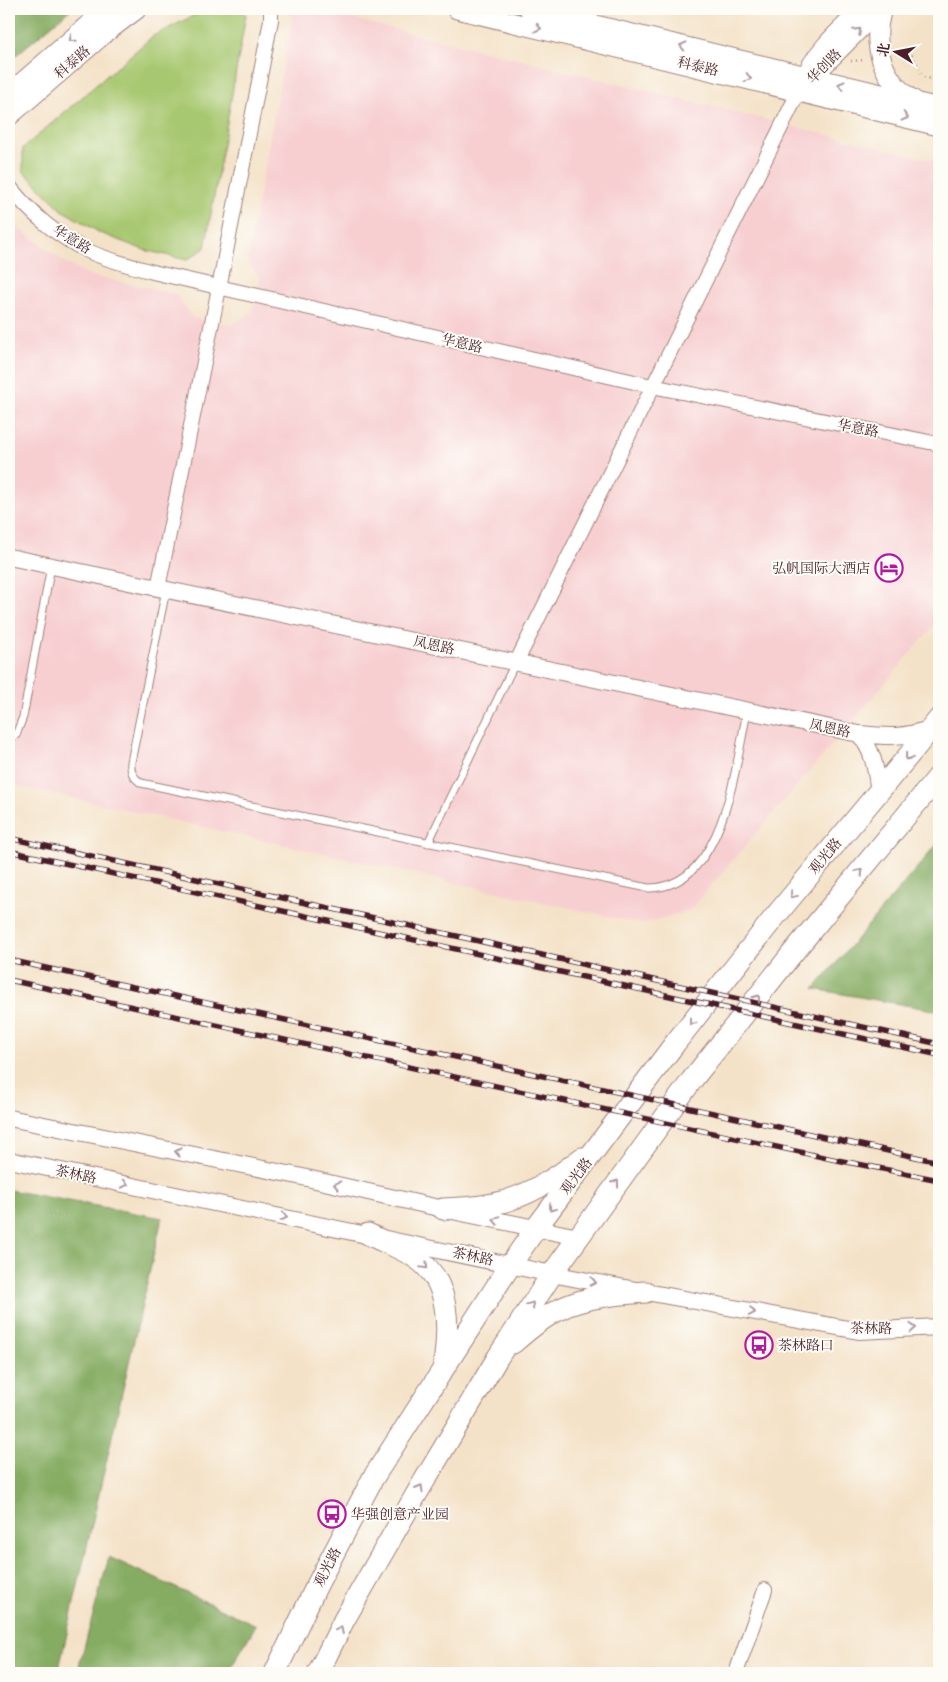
<svg xmlns="http://www.w3.org/2000/svg" width="948" height="1682" viewBox="0 0 948 1682" font-family="'IM FELL English','Noto Serif SC',serif">
<style>
.built{fill:#f7cfd1}
.green{fill:#a7c76f;stroke:#78734d}
.forest{fill:#85ac62;stroke:#686646}
.lines{fill:none;stroke-linecap:round;stroke-linejoin:round}
.service-casing{stroke:#9f807a;stroke-width:9}
.minor-casing{stroke:#9f807a;stroke-width:16}
.tertiary-casing{stroke:#9f807a;stroke-width:18}
.secondary-casing{stroke:#9f807a;stroke-width:21}
.primary-casing{stroke:#9f807a;stroke-width:23}
.path{stroke:#9f807a;stroke-width:2.5;stroke-dasharray:1 4;stroke-linecap:butt}
.service{stroke:#fff;stroke-width:7}
.minor{stroke:#fff;stroke-width:14}
.tertiary{stroke:#fff;stroke-width:16}
.secondary{stroke:#fff;stroke-width:19}
.primary{stroke:#fff;stroke-width:21}
.rail-casing{stroke:#4a1f2b;stroke-width:5.5}
.rail{stroke:#fdfcf7;stroke-width:4;stroke-dasharray:11;stroke-linecap:butt}
.oneway{stroke:#ae9aa0}
.labels{text-anchor:middle;stroke-width:4;stroke-linejoin:round;paint-order:stroke}
.street-label{font-size:14px;fill:#4a1f2b;stroke:#fdfcf7}
.poi-label{font-size:14px;fill:#4a1f2b;stroke:#fdfcf7;text-anchor:start}
</style>
<rect width="100%" height="100%" fill="#fdfcf7"/>
<filter id="ink" filterUnits="userSpaceOnUse"><feTurbulence type="fractalNoise" baseFrequency=".02" numOctaves="2"/><feDisplacementMap in="SourceGraphic" scale="10" xChannelSelector="R" yChannelSelector="G"/><feConvolveMatrix kernelMatrix="1 2 1 2 8 2 1 2 1" color-interpolation-filters="sRGB"/></filter>
<filter id="wash" filterUnits="userSpaceOnUse"><feTurbulence type="fractalNoise" baseFrequency=".0096" numOctaves="4" result="noise"/><feDisplacementMap in="SourceGraphic" scale="20" xChannelSelector="R" yChannelSelector="G"/><feGaussianBlur stdDeviation="1.12" result="paint"/><feColorMatrix in="noise" values="0 0 0 0 0 0 0 0 0 0 0 0 0 0 0 0 0 1.4 0 .05"/><feComposite in="paint" operator="in"/></filter>
<g filter="url(#wash)">
<rect width="100%" height="100%" fill="#f4e2c8"/>
<!-- built -->
<polygon class="built" points="312,9 939,162 939,620 690,910 642,924 9,784 9,219 18,228 66,263 90,275 175,294 193,318 230,325 252,312 260,278 247,261 293,14"/>
<!-- green -->
<polygon class="green" points="207,9 239,9 246,14 205,248 187,260 144,250 100,233 62,210 23,171 23,148 153,36"/>
<!-- forest -->
<g class="forest">
<polygon points="9,9 71,9 9,61"/>
<polygon points="939,842 939,1011 814,989"/>
<polygon points="9,1190 162,1218 58,1673 9,1673"/>
<polygon points="109,1557 256,1625 229,1671 223,1673 77,1673"/>
</g>
</g>
<g filter="url(#ink)">
<g class="lines">
<!-- service casing -->
<g class="service-casing">
<g id="service">
<path d="M166 590 131 762C130 772 133 777 141 783L648 888C724 889 735 767 747 712"/>
<polyline points="9,739 16,735 23,717 51,566"/>
<polyline points="428,843 515,663"/>
</g>
</g>
<!-- minor casing -->
<g class="minor-casing">
<g id="minor">
<path d="M9 186C30 213 59 238 90 252 111 261 134 267 157 273L652 386 939 444"/>
<polyline points="158,588 219,288 271,20 271,9"/>
<polyline points="516,663 799,91"/>
<polyline points="736,1673 765,1590"/>
</g>
</g>
<!-- tertiary casing -->
<g class="tertiary-casing">
<g id="tertiary">
<path d="M803 80C812 53 841 28 861 9"/>
<polyline points="806,85 881,9"/>
<polyline points="9,557 859,734"/>
<path d="M879 792C876 771 874 751 859 734 889 737 903 738 932 728"/>
<polyline points="9,1118 298,1176 443,1209 578,1237"/>
<polyline points="9,1160 552,1274 646,1292 859,1331 939,1327"/>
</g>
</g>
<!-- secondary casing -->
<g class="secondary-casing">
<g id="secondary">
<polyline points="457,9 939,126"/>
<polyline points="529,9 939,108"/>
<path d="M882 9C871 44 882 82 915 101"/>
<polyline points="9,94 94,20 110,9"/>
<polyline points="9,116 105,33 137,9"/>
</g>
</g>
<!-- primary casing -->
<g class="primary-casing">
<g id="primary">
<path d="M443 1209C460 1208 477 1208 493 1204 525 1198 557 1178 582 1158"/>
<path d="M368 1234C383 1242 402 1248 416 1258 451 1281 449 1328 444 1364"/>
<path d="M513 1343C531 1327 553 1309 578 1302 600 1295 623 1294 646 1292"/>
<polyline points="275,1673 316,1587 373,1478 511,1264 536,1228 676,1042 773,919 939,719"/>
<polyline points="318,1673 344,1620 417,1493 498,1357 552,1274 692,1080 791,955 939,776"/>
</g>
</g>
<!-- path -->
<g class="path">
<polyline points="895,53 909,50 924,77 939,81"/>
<polyline points="851,61 866,60"/>
</g>
<!-- service -->
<use href="#service" class="service"/>
<!-- minor -->
<use href="#minor" class="minor"/>
<!-- tertiary -->
<use href="#tertiary" class="tertiary"/>
<!-- secondary -->
<use href="#secondary" class="secondary"/>
<!-- primary -->
<use href="#primary" class="primary"/>
<!-- rail casing -->
<g class="rail-casing">
<g id="rail">
<polyline points="9,838 461,937 939,1044"/>
<polyline points="9,851 939,1055"/>
<polyline points="9,960 939,1162"/>
<polyline points="9,980 832,1159 939,1180"/>
</g>
</g>
<!-- rail -->
<use href="#rail" class="rail"/>
</g>
<!-- one-way arrows -->
<defs><path id="oneway-chevron" d="M-2-3.5L2.5 0L-2 3.5" fill="none" stroke-width="1.6" stroke-linecap="round" stroke-linejoin="round" transform="scale(1.25)"/></defs>
<g class="oneway">
<use href="#oneway-chevron" transform="translate(538 28) rotate(13)"/>
<use href="#oneway-chevron" transform="translate(858 31) rotate(-45)"/>
<use href="#oneway-chevron" transform="translate(72 39) rotate(139)"/>
<use href="#oneway-chevron" transform="translate(683 46) rotate(-166)"/>
<use href="#oneway-chevron" transform="translate(748 78) rotate(14)"/>
<use href="#oneway-chevron" transform="translate(841 85) rotate(-166)"/>
<use href="#oneway-chevron" transform="translate(905 117) rotate(14)"/>
<use href="#oneway-chevron" transform="translate(908 757) rotate(129)"/>
<use href="#oneway-chevron" transform="translate(860 872) rotate(-50)"/>
<use href="#oneway-chevron" transform="translate(793 895) rotate(130)"/>
<use href="#oneway-chevron" transform="translate(757 998) rotate(-52)"/>
<use href="#oneway-chevron" transform="translate(692 1022) rotate(128)"/>
<use href="#oneway-chevron" transform="translate(178 1152) rotate(-169)"/>
<use href="#oneway-chevron" transform="translate(616 1183) rotate(-54)"/>
<use href="#oneway-chevron" transform="translate(125 1184) rotate(12)"/>
<use href="#oneway-chevron" transform="translate(337 1185) rotate(-167)"/>
<use href="#oneway-chevron" transform="translate(552 1208) rotate(128)"/>
<use href="#oneway-chevron" transform="translate(284 1217) rotate(12)"/>
<use href="#oneway-chevron" transform="translate(496 1220) rotate(-168)"/>
<use href="#oneway-chevron" transform="translate(425 1266) rotate(46)"/>
<use href="#oneway-chevron" transform="translate(593 1282) rotate(11)"/>
<use href="#oneway-chevron" transform="translate(531 1305) rotate(-56)"/>
<use href="#oneway-chevron" transform="translate(752 1312) rotate(10)"/>
<use href="#oneway-chevron" transform="translate(913 1328) rotate(-3)"/>
<use href="#oneway-chevron" transform="translate(420 1488) rotate(-60)"/>
<use href="#oneway-chevron" transform="translate(340 1630) rotate(-64)"/>
</g>
</g>
<!-- icons -->
<defs>
<g id="hotel-ring" transform="scale(1.4375)"><circle r="9.5" fill="#fdfcf7" stroke="#b5179e" stroke-width="1.5"/><path d="M-6-4.5h1.5V1H6V5H4.5V3h-9V5H-6ZM-4 0a1.8 1.8 0 1 1 3.6 0ZM.5 0V-2.5h3Q6-2.5 6 0Z" fill="#b5179e"/></g>
<g id="bus-ring" transform="scale(1.4375)"><circle r="9.5" fill="#fdfcf7" stroke="#b5179e" stroke-width="1.5"/><path d="M-5-6H5V4H4V6H2V4H-2V6H-4V4H-5ZM-3.5-4V0h7V-4ZM-3.5 1.2v1.5H-2V1.2ZM2 1.2v1.5H3.5V1.2Z" fill="#b5179e"/></g>
</defs>
<g fill-rule="evenodd">
<use href="#hotel-ring" x="889" y="568"/>
<use href="#bus-ring" x="759" y="1345"/>
<use href="#bus-ring" x="332" y="1514"/>
</g>
<g class="labels">
<!-- street labels -->
<g class="street-label">
<text transform="translate(72 62) rotate(-41)" y="5">科泰路</text>
<text transform="translate(698 66) rotate(13)" y="5">科泰路</text>
<text transform="translate(824 66) rotate(-46)" y="5">华创路</text>
<text transform="translate(72 239) rotate(31)" y="5">华意路</text>
<text transform="translate(462 343) rotate(13)" y="5">华意路</text>
<text transform="translate(858 428) rotate(11)" y="5">华意路</text>
<text transform="translate(434 645) rotate(12)" y="5">凤恩路</text>
<text transform="translate(830 728) rotate(12)" y="5">凤恩路</text>
<text transform="translate(825 856) rotate(-50)" y="5">观光路</text>
<text transform="translate(76 1174) rotate(12)" y="5">茶林路</text>
<text transform="translate(576 1176) rotate(-53)" y="5">观光路</text>
<text transform="translate(473 1256) rotate(12)" y="5">茶林路</text>
<text transform="translate(871 1328) rotate(1)" y="5">茶林路</text>
<text transform="translate(327 1567) rotate(-63)" y="5">观光路</text>
</g>
<!-- poi labels -->
<g class="poi-label">
<text x="870" y="573" text-anchor="end">弘帆国际大酒店</text>
<text x="778" y="1350">茶林路口</text>
<text x="351" y="1519">华强创意产业园</text>
</g>
</g>
<!-- margin -->
<rect width="948" height="1682" fill="none" stroke="#fdfcf7" stroke-width="30"/>
<!-- north arrow -->
<g transform="translate(896 52) rotate(280)" stroke="#fdfcf7" stroke-width="4" paint-order="stroke">
<path d="M0-4L9 19L0 12L-9 19Z" fill="#4a1f2b"/>
<text y="-8" font-size="14" font-weight="bold" text-anchor="middle" fill="#4a1f2b">北</text>
</g>
</svg>
